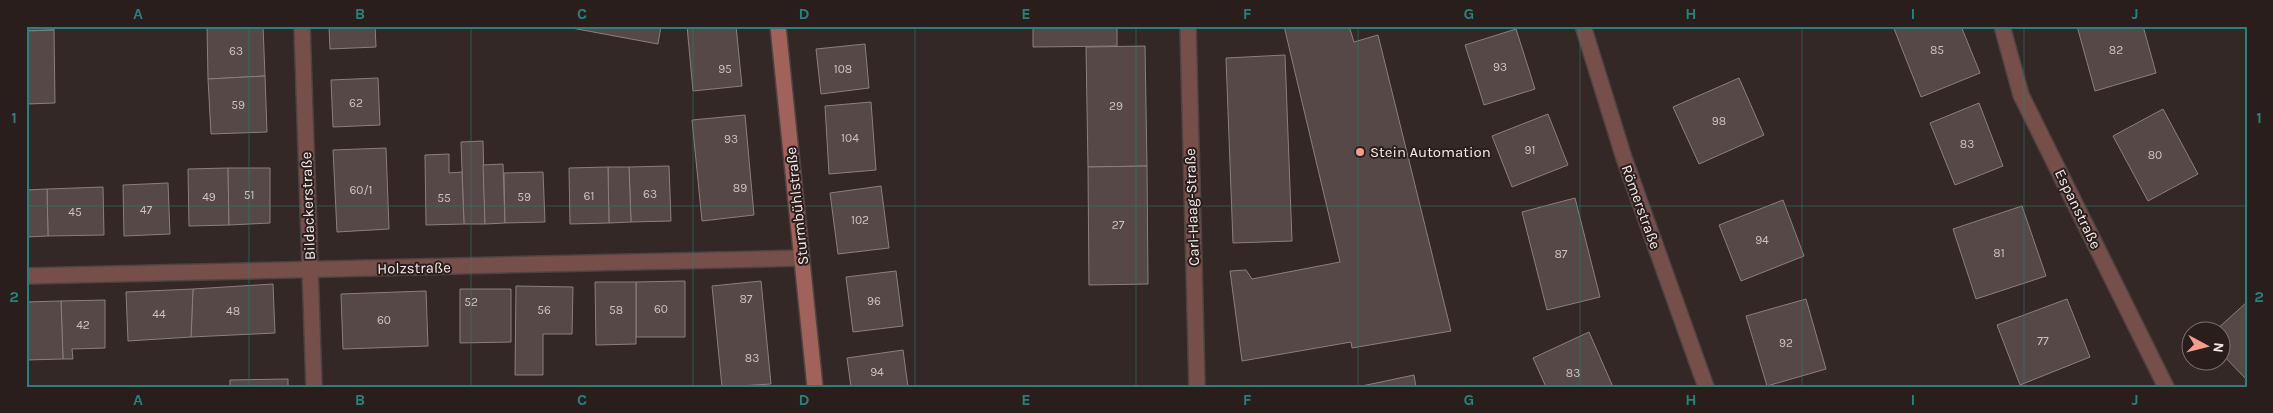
<svg xmlns="http://www.w3.org/2000/svg" width="2273" height="413" viewBox="0 0 2273 413" font-family="Karla,sans-serif">
<style>
.building{fill:#554846;stroke:#8d7e7c}
.lines{fill:none;stroke-linecap:round;stroke-linejoin:round}
.minor-casing{stroke:#4f4341;stroke-width:18}
.tertiary-casing{stroke:#4f4341;stroke-width:18}
.secondary-casing{stroke:#4f4341;stroke-width:18}
.minor{stroke:#774f4a;stroke-width:15}
.tertiary{stroke:#774f4a;stroke-width:15}
.secondary{stroke:#a1625b;stroke-width:15}
.grid{fill:none;stroke:#26827a;stroke-width:1;stroke-opacity:0.55}
.poi-dot{fill:#f59c91;stroke:#2a1e1d;stroke-width:2}
.labels{text-anchor:middle;stroke-width:4;stroke-linejoin:round;paint-order:stroke}
.number-label{font-size:12px;fill:#ccc2c1}
.poi-label{font-size:15px;fill:#f4ebea;stroke:#2a1e1d;text-anchor:start}
.street-label{font-size:15px;fill:#f4ebea;stroke:#2a1e1d}
.neatline{fill:none;stroke:#26827a;stroke-width:2}
.grid-label{font-size:16px;text-anchor:middle;font-weight:bold;fill:#26827a}
</style>
<rect width="100%" height="100%" fill="#342826"/>
<!-- building -->
<g class="building">
<polygon points="26,26 54,26 54,30 26,31"/>
<polygon points="207,26 263,26 265,76 208,79"/>
<polygon points="329,26 375,26 376,47 330,49"/>
<polygon points="561,26 661,26 658,44"/>
<polygon points="687,26 736,26 742,86 693,91"/>
<polygon points="1033,26 1117,26 1117,46 1033,47"/>
<polygon points="1284,26 1349,26 1354,42 1378,35 1451,331 1352,348 1351,342 1242,361 1230,271 1246,270 1252,279 1340,262"/>
<polygon points="1893,26 1961,26 1980,73 1921,97"/>
<polygon points="2077,26 2143,26 2156,73 2095,91"/>
<polygon points="1516,29 1535,89 1484,105 1465,45"/>
<polygon points="54,30 55,103 26,104 26,31"/>
<polygon points="865,44 869,88 821,94 816,49"/>
<polygon points="1145,46 1147,166 1088,167 1086,47"/>
<polygon points="1285,55 1292,241 1233,243 1226,58"/>
<polygon points="265,76 267,132 211,134 208,79"/>
<polygon points="378,78 380,125 333,127 331,80"/>
<polygon points="1739,78 1764,135 1699,164 1673,107"/>
<polygon points="871,102 876,170 829,174 825,106"/>
<polygon points="1979,103 2003,166 1955,185 1930,123"/>
<polygon points="2163,109 2198,174 2148,201 2113,136"/>
<polygon points="1548,114 1568,165 1512,187 1492,136"/>
<polygon points="745,115 754,215 702,221 692,120"/>
<polygon points="483,141 485,224 464,224 461,142"/>
<polygon points="386,148 389,229 337,232 333,150"/>
<polygon points="449,154 449,173 462,172 464,224 426,225 425,155"/>
<polygon points="503,164 505,223 485,224 483,165"/>
<polygon points="669,166 671,221 631,222 629,167"/>
<polygon points="1147,166 1148,284 1089,285 1088,167"/>
<polygon points="608,167 629,167 631,222 609,223"/>
<polygon points="608,167 609,223 570,224 569,168"/>
<polygon points="228,168 229,225 189,226 188,169"/>
<polygon points="228,168 270,168 270,223 229,225"/>
<polygon points="543,172 545,222 505,223 504,173"/>
<polygon points="168,183 170,234 124,236 123,185"/>
<polygon points="881,186 889,248 838,254 830,193"/>
<polygon points="103,187 104,235 48,236 47,189"/>
<polygon points="47,189 48,236 26,237 26,190"/>
<polygon points="1575,198 1600,297 1547,310 1522,212"/>
<polygon points="1783,200 1804,256 1741,281 1719,225"/>
<polygon points="2022,206 2046,276 1976,299 1953,229"/>
<polygon points="896,271 903,326 853,332 846,277"/>
<polygon points="685,281 685,337 636,337 636,282"/>
<polygon points="761,281 771,384 722,387 712,286"/>
<polygon points="595,282 636,282 636,344 596,345"/>
<polygon points="273,284 275,333 191,337 193,289"/>
<polygon points="516,286 573,287 572,334 543,334 543,375 515,375"/>
<polygon points="193,289 191,337 128,341 126,292"/>
<polygon points="460,289 511,289 511,342 460,343"/>
<polygon points="426,291 428,346 343,349 341,294"/>
<polygon points="1806,299 1826,369 1767,386 1746,316"/>
<polygon points="2067,299 2090,357 2020,385 1997,325"/>
<polygon points="105,300 105,348 72,349 73,359 63,359 61,301"/>
<polygon points="61,301 63,359 26,360 26,302"/>
<polygon points="2247,302 2247,380 2220,352 2220,330 2216,330"/>
<polygon points="1589,332 1613,387 1546,387 1533,358"/>
<polygon points="903,350 908,387 851,387 847,358"/>
<polygon points="1414,375 1416,387 1357,387"/>
<polygon points="288,379 288,387 230,387 230,380"/>
</g>
<g class="lines">
<!-- minor casing -->
<g class="minor-casing">
<g id="minor">
<polyline points="302,26 314,387"/>
<polyline points="1188,26 1197,387"/>
<polyline points="2002,26 2021,95 2166,387"/>
<polyline points="26,276 802,258"/>
</g>
</g>
<!-- tertiary casing -->
<g class="tertiary-casing">
<polyline id="tertiary" points="1583,26 1624,158 1706,387"/>
</g>
<!-- secondary casing -->
<g class="secondary-casing">
<polyline id="secondary" points="778,26 815,387"/>
</g>
<!-- minor -->
<use href="#minor" class="minor"/>
<!-- tertiary -->
<use href="#tertiary" class="tertiary"/>
<!-- secondary -->
<use href="#secondary" class="secondary"/>
</g>
<!-- grid -->
<path class="grid" d="M249 26V387M471 26V387M693 26V387M915 26V387M1136 26V387M1358 26V387M1580 26V387M1802 26V387M2024 26V387M26 206H2247"/>
<!-- markers -->
<circle class="poi-dot" cx="1360" cy="152" r="5"/>
<g class="labels">
<!-- number labels -->
<g class="number-label">
<text x="1937" y="54">85</text>
<text x="2116" y="54">82</text>
<text x="236" y="55">63</text>
<text x="1500" y="71">93</text>
<text x="725" y="73">95</text>
<text x="843" y="73">108</text>
<text x="356" y="107">62</text>
<text x="238" y="109">59</text>
<text x="1116" y="110">29</text>
<text x="1719" y="125">98</text>
<text x="850" y="142">104</text>
<text x="731" y="143">93</text>
<text x="1967" y="148">83</text>
<text x="1530" y="154">91</text>
<text x="2155" y="159">80</text>
<text x="740" y="192">89</text>
<text x="361" y="194">60/1</text>
<text x="650" y="198">63</text>
<text x="249" y="199">51</text>
<text x="589" y="200">61</text>
<text x="209" y="201">49</text>
<text x="524" y="201">59</text>
<text x="444" y="202">55</text>
<text x="146" y="214">47</text>
<text x="75" y="216">45</text>
<text x="860" y="224">102</text>
<text x="1118" y="229">27</text>
<text x="1762" y="244">94</text>
<text x="1999" y="257">81</text>
<text x="1561" y="258">87</text>
<text x="746" y="303">87</text>
<text x="874" y="305">96</text>
<text x="471" y="306">52</text>
<text x="661" y="313">60</text>
<text x="544" y="314">56</text>
<text x="616" y="314">58</text>
<text x="233" y="315">48</text>
<text x="159" y="318">44</text>
<text x="384" y="324">60</text>
<text x="83" y="329">42</text>
<text x="2043" y="345">77</text>
<text x="1786" y="347">92</text>
<text x="752" y="362">83</text>
<text x="877" y="376">94</text>
<text x="1573" y="377">83</text>
</g>
<!-- poi labels -->
<g class="poi-label">
<text x="1370" y="157">Stein Automation</text>
</g>
<!-- street labels -->
<g class="street-label">
<text transform="translate(308 206) rotate(-92)" y="5">Bildackerstraße</text>
<text transform="translate(797 206) rotate(-96)" y="5">Sturmbühlstraße</text>
<text transform="translate(1192 207) rotate(-92)" y="5">Carl-Haag-Straße</text>
<text transform="translate(1641 207) rotate(70)" y="5">Römerstraße</text>
<text transform="translate(2078 209) rotate(64)" y="5">Espanstraße</text>
<text transform="translate(414 268) rotate(-1)" y="5">Holzstraße</text>
</g>
</g>
<!-- border -->
<rect width="2273" height="413" fill="none" stroke="#2a1e1d" stroke-width="55"/>
<!-- north arrow -->
<g transform="translate(2206 346) rotate(97)"><circle r="24" fill="#2a1e1d" stroke="#7b706f"/>
<path d="M0-4L9 19L0 12L-9 19Z" fill="#f59c91"/>
<text y="-8" font-size="14" font-weight="bold" text-anchor="middle" fill="#f4ebea">N</text>
</g>
<rect x="28" y="28" width="2218" height="358" class="neatline"/>
<g class="grid-label">
<text x="138" y="19">A</text>
<text x="360" y="19">B</text>
<text x="582" y="19">C</text>
<text x="804" y="19">D</text>
<text x="1026" y="19">E</text>
<text x="1247" y="19">F</text>
<text x="1469" y="19">G</text>
<text x="1691" y="19">H</text>
<text x="1913" y="19">I</text>
<text x="2135" y="19">J</text>
<text x="14" y="123">1</text>
<text x="2259" y="123">1</text>
<text x="14" y="302">2</text>
<text x="2259" y="302">2</text>
<text x="138" y="405">A</text>
<text x="360" y="405">B</text>
<text x="582" y="405">C</text>
<text x="804" y="405">D</text>
<text x="1026" y="405">E</text>
<text x="1247" y="405">F</text>
<text x="1469" y="405">G</text>
<text x="1691" y="405">H</text>
<text x="1913" y="405">I</text>
<text x="2135" y="405">J</text>
</g>
</svg>
